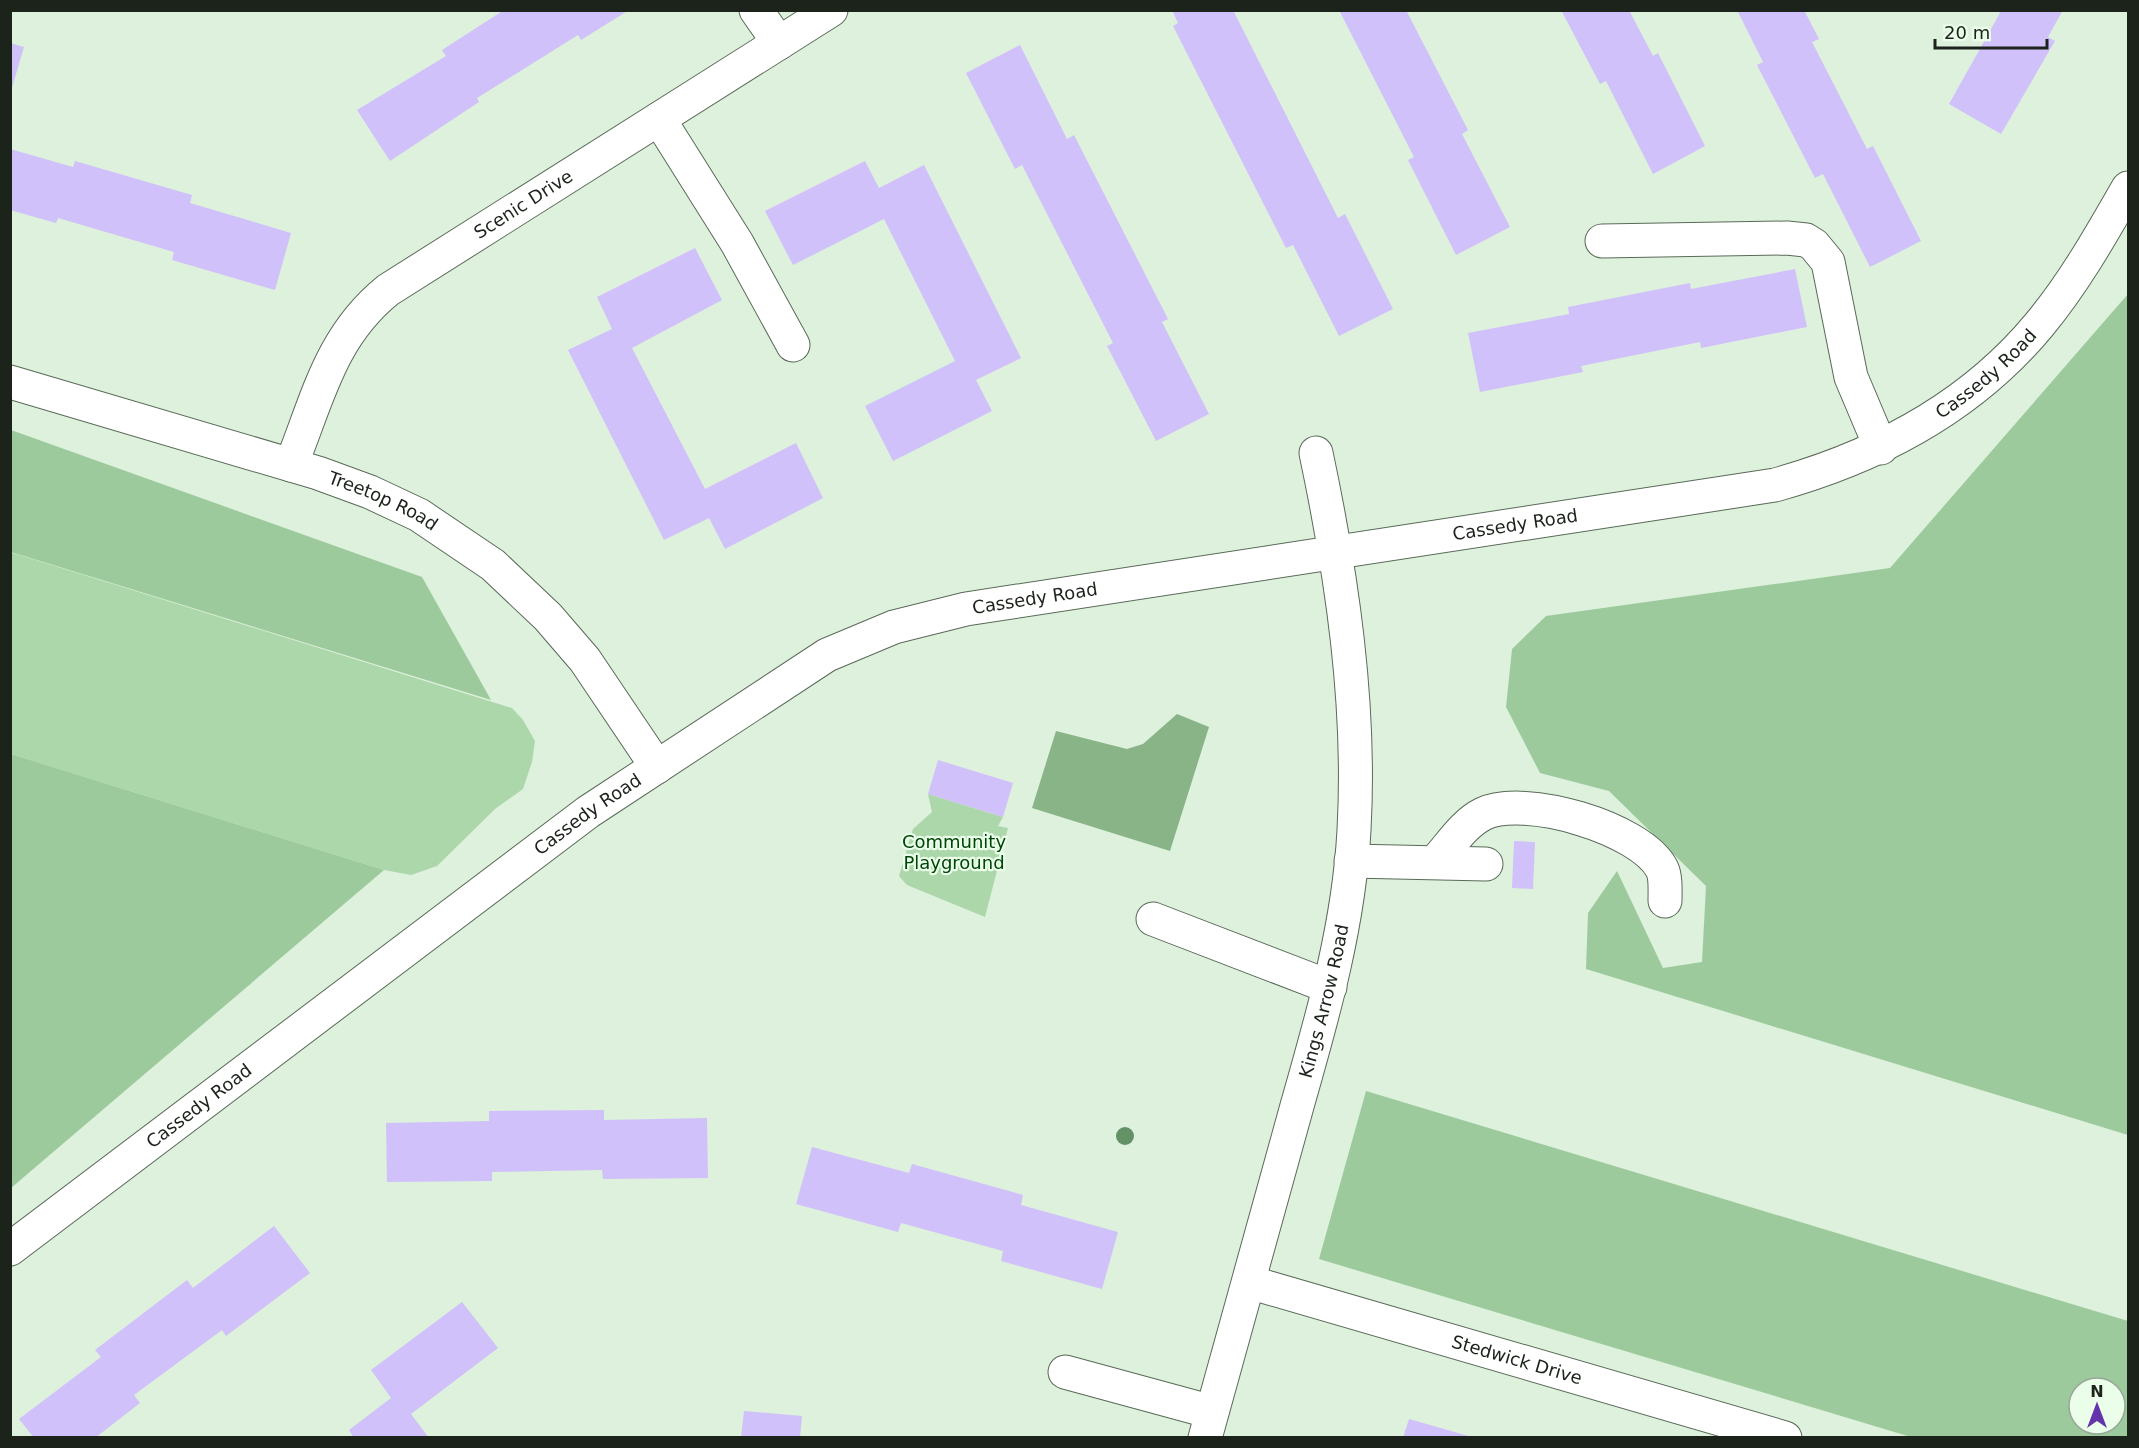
<svg xmlns="http://www.w3.org/2000/svg" width="2139" height="1448" viewBox="0 0 2139 1448" font-family="'DejaVu Sans',sans-serif">
<style>
.green{fill:#acd7aa}
.forest{fill:#9dca9c;fill-rule:evenodd}
.water{fill:#88b487}
.building{fill:#d0c1fa}
.lines{fill:none;stroke-linecap:round;stroke-linejoin:round}
.minor-casing{stroke:#596a58;stroke-width:35}
.minor{stroke:#fff;stroke-width:33}
.tree{fill:#639267}
.labels{text-anchor:middle;stroke-width:4.5;stroke-linejoin:round;paint-order:stroke}
.street-label{font-size:18px;fill:#1c231b;stroke:#eafee9}
.park-label{font-size:18px;fill:#004508;stroke:#eafee9}
</style>
<rect width="100%" height="100%" fill="#ddf1dc"/>
<!-- green -->
<g class="green">
<polygon points="10,552 512,708 523,720 535,741 532,762 523,789 495,809 437,866 411,875 384,870 11,754"/>
<polygon points="928,794 1003,817 998,826 1008,828 985,917 907,885 899,876 913,829 932,812"/>
</g>
<!-- forest -->
<g class="forest">
<polygon points="2128,294 2128,1135 1586,969 1588,913 1617,871 1663,968 1702,962 1706,886 1609,791 1540,773 1506,707 1512,649 1546,616 1890,568"/>
<polygon points="11,430 422,577 491,700 11,552"/>
<polygon points="11,754 384,870 11,1188 10,754"/>
<path d="M1366 1091 2128 1321V1437H1911L1319 1259ZM2079 1388H2115V1424H2079Z"/>
</g>
<!-- water -->
<polygon class="water" points="1177,714 1209,727 1170,851 1032,808 1056,731 1127,749 1143,744"/>
<!-- building -->
<g class="building">
<polygon points="504,10 629,10 581,40 578,35 477,98 479,102 390,161 357,110 446,56 442,50"/>
<polygon points="1172,10 1233,10 1338,218 1345,214 1393,309 1339,336 1293,245 1286,248 1173,26 1178,23"/>
<polygon points="1339,10 1406,10 1468,130 1462,134 1510,227 1456,255 1408,160 1414,157"/>
<polygon points="1561,10 1629,10 1653,56 1658,53 1705,146 1653,174 1606,81 1600,84"/>
<polygon points="1737,10 1804,10 1819,39 1812,42 1867,149 1873,146 1921,241 1870,267 1823,174 1815,178 1757,65 1763,62"/>
<polygon points="1996,10 2063,10 2048,37 2055,41 2001,134 1949,104 2000,13"/>
<polygon points="10,43 24,47 11,91 10,91"/>
<polygon points="1020,45 1067,139 1074,135 1168,319 1162,322 1209,414 1156,441 1107,346 1113,343 1022,165 1015,169 966,73"/>
<polygon points="10,149 73,167 75,161 192,195 190,203 291,233 275,290 172,260 174,252 58,218 56,223 10,210"/>
<polygon points="865,161 879,188 924,165 1021,358 976,380 992,411 893,461 865,406 955,361 884,219 793,265 765,211"/>
<polygon points="695,248 722,300 632,348 705,489 796,443 823,498 725,549 709,518 664,540 568,350 612,329 597,297"/>
<polygon points="1795,269 1807,327 1701,348 1700,342 1581,366 1583,372 1480,392 1468,333 1569,314 1568,307 1690,283 1691,289"/>
<polygon points="938,760 1013,783 1003,817 928,794"/>
<polygon points="1514,841 1535,842 1533,889 1512,888"/>
<polygon points="604,1110 604,1120 707,1118 708,1178 603,1179 602,1170 492,1172 492,1181 387,1182 386,1123 489,1121 489,1111"/>
<polygon points="812,1147 909,1173 912,1164 1023,1195 1021,1205 1118,1232 1102,1289 1001,1261 1003,1251 901,1223 898,1232 796,1204"/>
<polygon points="274,1226 310,1273 226,1336 222,1330 134,1395 140,1403 95,1438 34,1438 19,1419 101,1357 95,1350 187,1280 193,1288"/>
<polygon points="462,1302 498,1348 411,1414 429,1438 354,1438 349,1430 391,1398 371,1370"/>
<polygon points="744,1411 802,1416 800,1438 741,1438"/>
<polygon points="1409,1419 1472,1437 1472,1438 1403,1438"/>
</g>
<g class="lines">
<!-- minor casing -->
<g class="minor-casing">
<g id="minor">
<polyline points="756,10 779,43"/>
<polyline points="659,119 737,243 793,345"/>
<polyline points="1602,241 1787,238 1806,240 1814,245 1828,262 1851,377 1881,448"/>
<path id="s1" d="M10 382 318 473 370 492 419 515 493 565 548 617 585 660 657 767"/>
<path id="s2" d="M291 465C318 398 330 337 388 290L831 10"/>
<polyline points="1351,861 1486,864"/>
<path d="M1435 862C1450 846 1463 824 1483 814 1524 794 1641 828 1662 869 1666 877 1665 892 1665 901"/>
<polyline points="1153,919 1330,987"/>
<path id="s3" d="M10 1249 588 812 827 655 894 627 966 609 1775 485C1876 457 1971 407 2039 325 2074 283 2101 235 2128 188"/>
<path id="s4" d="M1249 1282 1785 1438"/>
<polyline points="1065,1372 1212,1412"/>
<path id="s5" d="M1205 1438C1235 1327 1267 1217 1297 1106 1323 1015 1349 925 1354 830 1361 704 1342 576 1316 453"/>
</g>
</g>
<!-- minor -->
<use href="#minor" class="minor"/>
</g>
<!-- trees -->
<circle class="tree" cx="1125" cy="1136" r="9"/>
<g class="labels">
<!-- street labels -->
<g class="street-label">
<text dy="6" stroke="none"><textPath href="#s2" startOffset="363">Scenic Drive</textPath></text>
<text dy="6" stroke="none"><textPath href="#s3" startOffset="2217">Cassedy Road</textPath></text>
<text dy="6" stroke="none"><textPath href="#s1" startOffset="392">Treetop Road</textPath></text>
<text dy="6" stroke="none"><textPath href="#s3" startOffset="1713">Cassedy Road</textPath></text>
<text dy="6" stroke="none"><textPath href="#s3" startOffset="1227">Cassedy Road</textPath></text>
<text dy="6" stroke="none"><textPath href="#s3" startOffset="723">Cassedy Road</textPath></text>
<text dy="6" stroke="none"><textPath href="#s5" startOffset="453">Kings Arrow Road</textPath></text>
<text dy="6" stroke="none"><textPath href="#s3" startOffset="237">Cassedy Road</textPath></text>
<text dy="6" stroke="none"><textPath href="#s4" startOffset="279">Stedwick Drive</textPath></text>
</g>
<!-- park labels -->
<g class="park-label">
<text x="954" y="848">Community<tspan x="954" dy="21">Playground</tspan></text>
</g>
</g>
<!-- border -->
<rect width="2139" height="1448" fill="none" stroke="#1c231b" stroke-width="24"/>
<!-- north arrow -->
<g transform="translate(2097 1406)"><circle r="28" fill="#eafee9" stroke="#98a697" stroke-width="1.5"/>
<path d="M0-4.5L10 22L0 15L-10 22Z" fill="#6434ac"/>
<text y="-9" font-size="16" font-weight="bold" text-anchor="middle" fill="#1c231b">N</text>
</g>
<!-- scale -->
<path d="M1935 39v9h112v-9" fill="none" stroke="#1c231b" stroke-width="3"/>
<text x="1944" y="39" font-size="18" fill="#1c231b" stroke="#eafee9" stroke-width="4.5" paint-order="stroke">20 m</text>
</svg>
